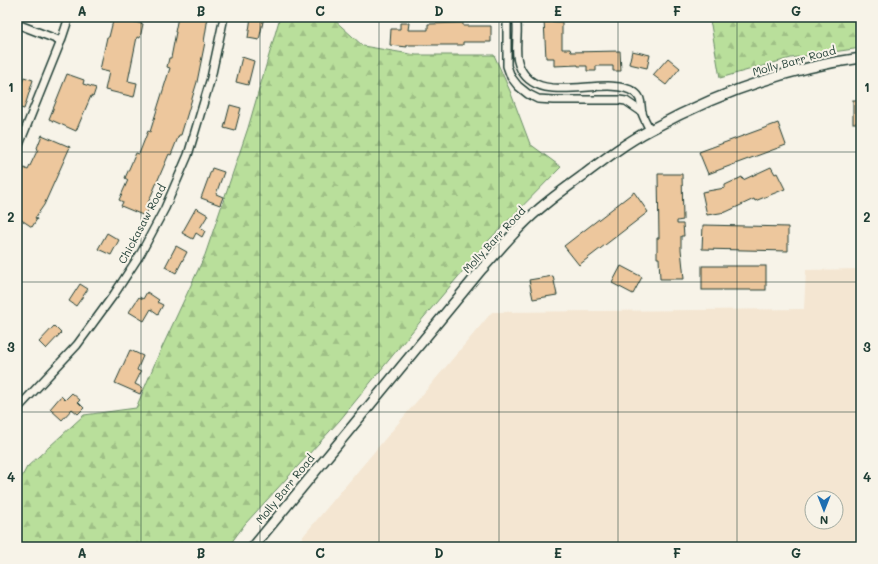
<svg xmlns="http://www.w3.org/2000/svg" width="878" height="564" viewBox="0 0 878 564" font-family="Mali,sans-serif">
<style>
.built{fill:#f4e6d2;fill-rule:evenodd}
.forest{fill:url(#forest-firs);stroke:#6c8e68}
.building{fill:#edc79d;stroke:#1f3d34}
.lines{fill:none;stroke-linecap:round;stroke-linejoin:round}
.minor-casing{stroke:#1f3d34;stroke-width:10}
.secondary-casing{stroke:#1f3d34;stroke-width:12}
.minor{stroke:#f7f3e8;stroke-width:7}
.secondary{stroke:#f7f3e8;stroke-width:9}
.grid{fill:none;stroke:#1f3d34;stroke-width:1;stroke-opacity:0.55}
.labels{text-anchor:middle;stroke-width:4;stroke-linejoin:round;paint-order:stroke}
.street-label{font-size:11px;fill:#1f3d34;stroke:#f7f3e8}
.neatline{fill:none;stroke:#1f3d34;stroke-width:1.5}
.grid-label{font-size:13px;text-anchor:middle;font-weight:bold;fill:#1f3d34}
</style>
<defs>
<pattern id="forest-firs" width="22" height="20" patternUnits="userSpaceOnUse"><rect width="22" height="20" fill="#b9df9b"/><path d="M5 1l3.5 6h-7zM16 11l3.5 6h-7z" fill="#9fc086"/></pattern>
</defs>
<rect width="100%" height="100%" fill="#f7f3e8"/>
<filter id="ink" filterUnits="userSpaceOnUse"><feTurbulence type="fractalNoise" baseFrequency=".025" numOctaves="2"/><feDisplacementMap in="SourceGraphic" scale="8" xChannelSelector="R" yChannelSelector="G"/><feConvolveMatrix kernelMatrix="1 2 1 2 8 2 1 2 1" color-interpolation-filters="sRGB"/></filter>
<g filter="url(#ink)">
<!-- built -->
<path class="built" d="M861 269V547H294L492 312 804 309 806 270ZM812 498H836V522H812Z"/>
<!-- forest -->
<g class="forest">
<polygon points="280,17 331,17 363,46 416,55 494,55 510,91 530,144 561,167 490,239 424,317 340,420 245,524 228,547 24,547 17,536 17,486 27,467 84,415 136,408 158,356 205,255 248,128"/>
<polygon points="708,17 861,17 861,48 791,58 720,78 711,25"/>
</g>
<!-- building -->
<g class="building">
<polygon points="114,17 143,24 140,38 137,37 128,81 137,83 134,97 105,90 109,72 100,70 107,37 109,37"/>
<polygon points="178,17 208,17 204,42 205,42 197,82 181,135 179,135 171,155 169,154 148,203 151,204 145,216 121,206 123,202 119,200 128,180 125,178 136,153 139,154 148,131 150,132 170,68 167,67 169,58 171,58 176,32 175,32"/>
<polygon points="251,17 264,17 259,40 248,38"/>
<polygon points="544,21 562,22 562,49 570,49 571,52 620,51 621,71 613,71 613,66 596,66 596,71 587,71 587,66 578,66 578,65 554,66 554,58 546,58"/>
<polygon points="400,23 409,23 408,30 428,30 428,24 463,23 463,26 491,26 491,42 463,42 463,45 407,45 407,47 390,45 391,29 400,29"/>
<polygon points="632,51 650,55 647,68 629,64"/>
<polygon points="242,57 254,61 248,85 236,82"/>
<polygon points="668,58 680,68 666,85 653,75"/>
<polygon points="67,74 84,80 83,84 96,88 93,97 91,96 76,131 49,119"/>
<polygon points="24,77 33,80 24,109 17,107 17,99"/>
<rect x="853" y="100" width="8" height="23"/>
<polygon points="230,105 241,108 235,131 224,128"/>
<polygon points="778,123 786,145 708,174 699,152"/>
<polygon points="42,135 70,147 44,205 35,218 37,219 32,227 17,217 17,182 24,168 28,170 38,149 37,148"/>
<polygon points="771,167 775,174 777,173 785,189 755,201 754,199 726,212 707,215 702,192 725,188 725,185 742,177 743,180"/>
<polygon points="212,168 224,172 216,194 223,197 220,205 201,198"/>
<polygon points="658,174 682,174 683,220 677,221 677,224 683,224 684,236 681,236 681,249 684,279 660,279 659,258 657,258 657,238 659,238"/>
<polygon points="634,192 648,212 579,265 564,246"/>
<polygon points="196,208 208,215 200,228 205,231 202,237 196,233 193,239 182,233"/>
<polygon points="703,225 788,227 788,251 702,249"/>
<polygon points="107,233 119,240 111,255 98,249"/>
<polygon points="176,246 187,252 176,273 165,267"/>
<polygon points="621,266 642,277 633,294 612,283"/>
<rect x="702" y="266" width="64" height="24"/>
<polygon points="553,276 557,295 533,299 529,280"/>
<polygon points="80,284 88,289 76,306 69,301"/>
<polygon points="147,292 159,300 157,302 163,305 158,314 151,309 144,321 129,312 139,297 143,299"/>
<polygon points="54,326 61,333 46,349 39,342"/>
<polygon points="130,350 143,356 137,370 141,372 135,384 143,388 140,394 115,383"/>
<polygon points="72,393 80,400 78,402 84,408 78,414 72,409 62,420 50,409 61,396 65,400"/>
</g>
<g class="lines">
<!-- minor casing -->
<g class="minor-casing">
<g id="minor">
<polyline points="507,17 507,66 511,77 518,86 528,94 538,99 553,100 619,100 626,101 642,112"/>
<path d="M516 17C520 33 513 50 519 65 536 110 605 73 634 92 643 98 640 105 642 113 644 119 647 124 650 130"/>
<polyline points="17,24 61,41"/>
<polyline points="17,150 61,41 69,17"/>
<polyline points="17,409 77,345 115,293 141,253 165,208 188,155 211,78 224,17"/>
</g>
</g>
<!-- secondary casing -->
<g class="secondary-casing">
<path id="secondary" d="M253 547 481 270C494 256 506 241 520 227 539 207 563 190 585 174 606 158 627 142 650 130 716 94 787 68 861 58"/>
</g>
<!-- minor -->
<use href="#minor" class="minor"/>
<!-- secondary -->
<use href="#secondary" class="secondary"/>
</g>
</g>
<!-- grid -->
<path class="grid" d="M141 17V547M260 17V547M379 17V547M499 17V547M618 17V547M737 17V547M17 152H861M17 282H861M17 412H861"/>
<g class="labels">
<!-- street labels -->
<g class="street-label">
<text transform="translate(794 61) rotate(-15)" y="4">Molly Barr Road</text>
<text transform="translate(142 224) rotate(-62)" y="4">Chickasaw Road</text>
<text transform="translate(494 240) rotate(-47)" y="4">Molly Barr Road</text>
<text transform="translate(285 489) rotate(-51)" y="4">Molly Barr Road</text>
</g>
</g>
<!-- margin -->
<rect width="878" height="564" fill="none" stroke="#f7f3e8" stroke-width="44"/>
<!-- north arrow -->
<g transform="translate(824 510) rotate(180)"><circle r="19" fill="#f7f3e8" stroke="#a1aaa0"/>
<path d="M0-3L7 15L0 10L-7 15Z" fill="#1f6fb2"/>
<text y="-6" font-size="11" font-weight="bold" text-anchor="middle" fill="#1f3d34">N</text>
</g>
<rect x="22" y="22" width="834" height="520" class="neatline"/>
<g class="grid-label">
<text x="82" y="16">A</text>
<text x="201" y="16">B</text>
<text x="320" y="16">C</text>
<text x="439" y="16">D</text>
<text x="558" y="16">E</text>
<text x="677" y="16">F</text>
<text x="796" y="16">G</text>
<text x="11" y="92">1</text>
<text x="867" y="92">1</text>
<text x="11" y="222">2</text>
<text x="867" y="222">2</text>
<text x="11" y="352">3</text>
<text x="867" y="352">3</text>
<text x="11" y="482">4</text>
<text x="867" y="482">4</text>
<text x="82" y="558">A</text>
<text x="201" y="558">B</text>
<text x="320" y="558">C</text>
<text x="439" y="558">D</text>
<text x="558" y="558">E</text>
<text x="677" y="558">F</text>
<text x="796" y="558">G</text>
</g>
</svg>
